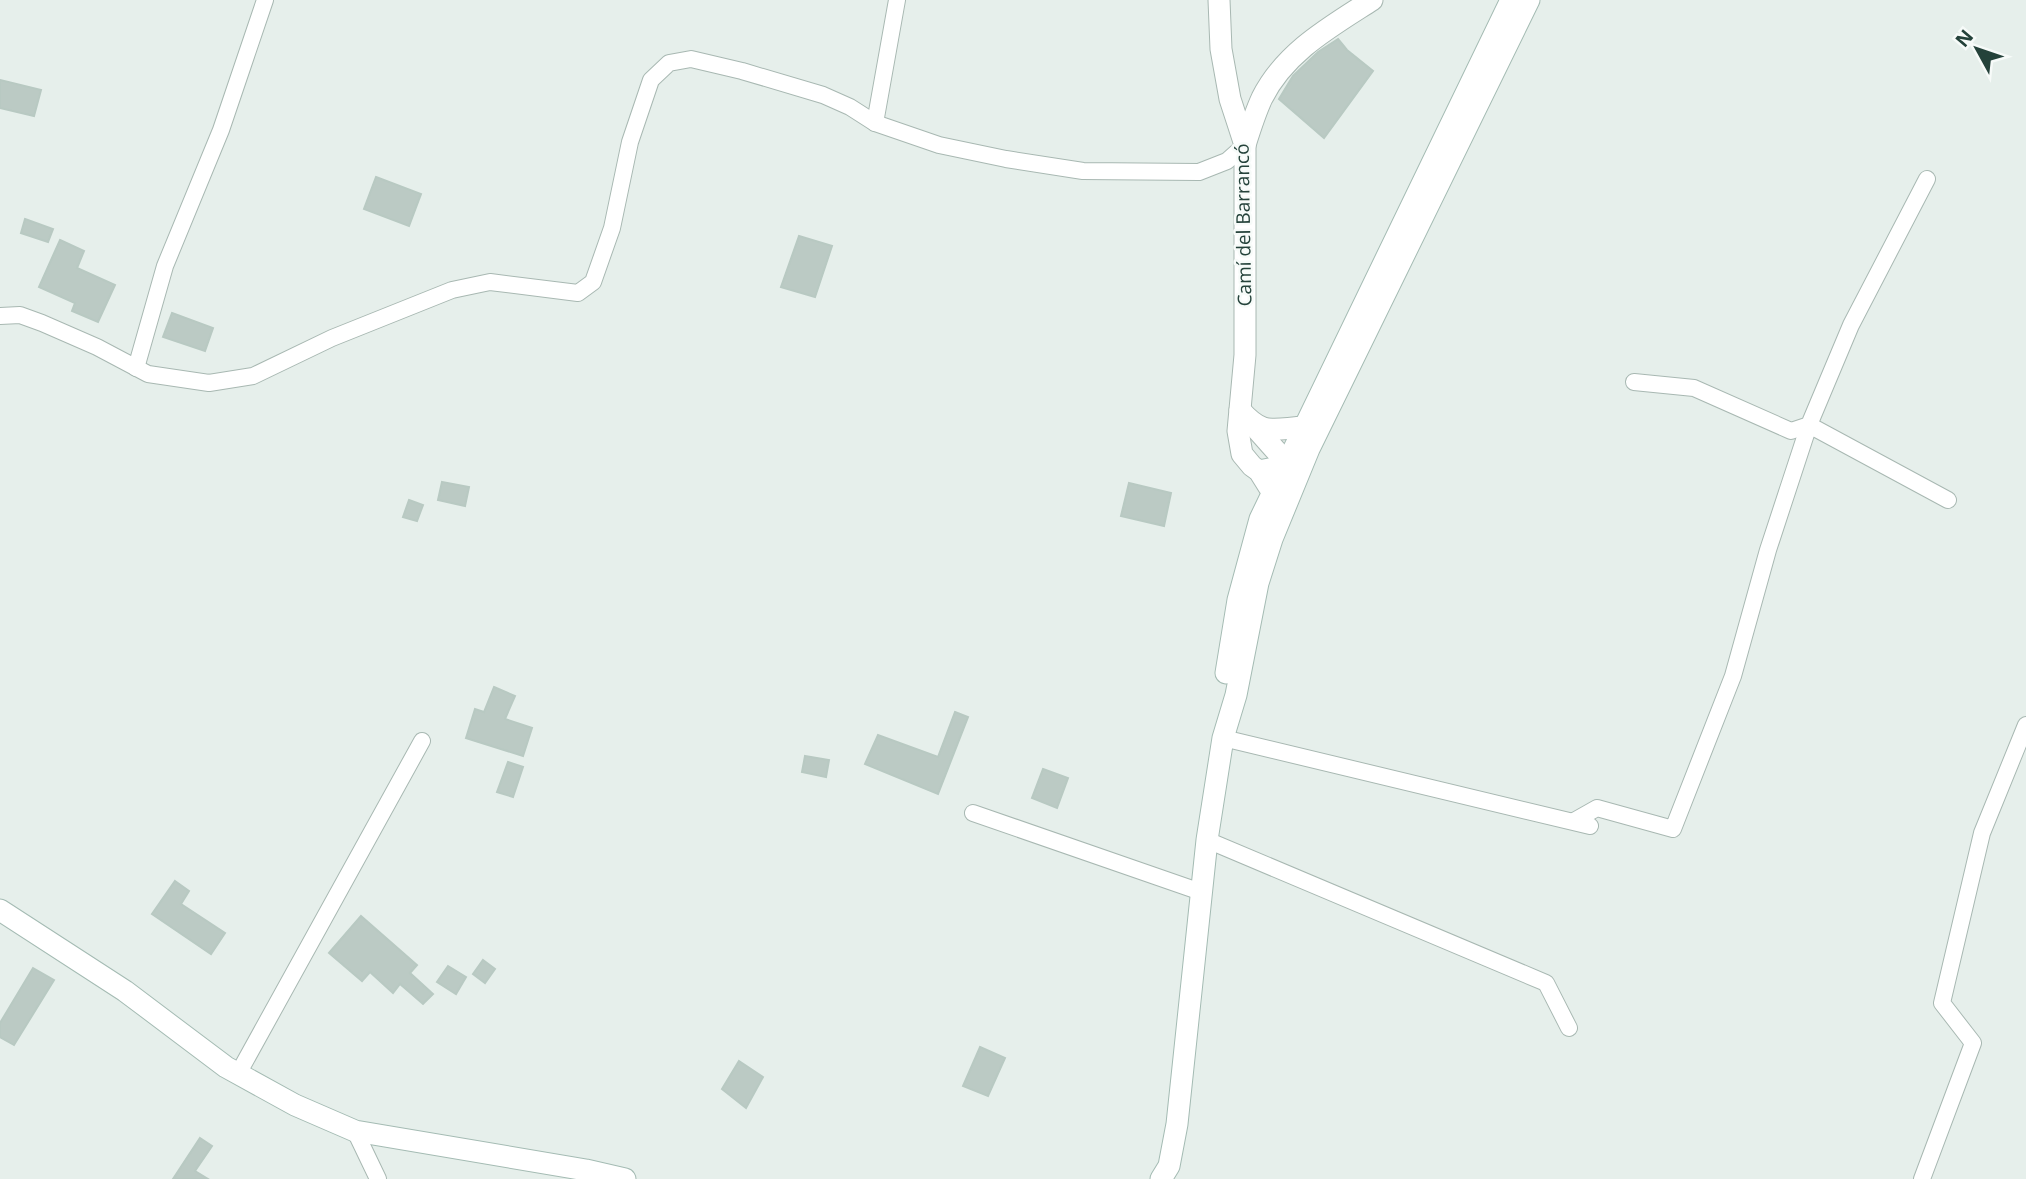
<svg xmlns="http://www.w3.org/2000/svg" width="2026" height="1179" viewBox="0 0 2026 1179" font-family="'Open Sans',sans-serif">
<style>
.building{fill:#bbcac4;stroke:#b8c9c2;stroke-width:2}
.lines{fill:none;stroke-linecap:round;stroke-linejoin:round}
.minor-casing{stroke:#a8b8b2;stroke-width:18}
.tertiary-casing{stroke:#a8b8b2;stroke-width:23}
.secondary-casing{stroke:#a4bbb3;stroke-width:23}
.minor{stroke:#fff;stroke-width:16}
.tertiary{stroke:#fff;stroke-width:21}
.secondary{stroke:#fff;stroke-width:21}
.labels{text-anchor:middle;stroke-width:5;stroke-linejoin:round;paint-order:stroke}
.street-label{font-size:19px;fill:#24423a;stroke:#f7fbf9}
</style>
<rect width="100%" height="100%" fill="#e6efeb"/>
<!-- building -->
<g class="building">
<polygon points="1338,39 1347,50 1373,71 1324,138 1279,99 1293,76 1318,52"/>
<polygon points="0,80 41,90 34,116 0,108"/>
<polygon points="376,177 421,194 409,226 364,209"/>
<polygon points="25,219 53,229 48,242 21,233"/>
<polygon points="799,236 832,246 815,297 781,287"/>
<polygon points="60,240 84,251 77,268 115,285 98,322 72,311 75,303 39,287"/>
<polygon points="172,313 213,328 205,351 163,337"/>
<polygon points="442,482 469,487 465,506 438,500"/>
<polygon points="1129,483 1171,493 1164,526 1121,516"/>
<polygon points="409,500 423,505 417,521 403,517"/>
<polygon points="494,687 515,696 505,719 532,728 523,756 466,738 475,709 484,712"/>
<polygon points="955,712 968,717 938,794 865,764 878,735 938,757"/>
<polygon points="805,756 829,760 826,777 802,772"/>
<polygon points="508,762 523,767 513,797 497,792"/>
<polygon points="1043,769 1068,778 1057,808 1032,798"/>
<polygon points="175,881 189,891 181,904 225,933 211,954 152,914"/>
<polygon points="361,916 417,965 410,973 433,994 423,1004 400,984 393,993 370,972 362,981 329,953"/>
<polygon points="483,960 495,969 485,983 473,974"/>
<polygon points="448,966 466,977 456,994 437,982"/>
<polygon points="33,968 54,980 14,1045 0,1037 0,1023"/>
<polygon points="980,1047 1005,1058 988,1096 963,1086"/>
<polygon points="739,1061 763,1077 746,1108 722,1089"/>
<polygon points="200,1138 212,1146 195,1171 208,1179 173,1179"/>
</g>
<g class="lines">
<!-- minor casing -->
<g class="minor-casing">
<g id="minor">
<polyline points="875,123 897,0"/>
<polyline points="0,316 20,315 42,323 97,347 148,374 209,383 253,376 332,338 452,290 490,282 578,293 593,282 612,228 630,142 651,80 669,63 691,59 742,71 823,95 850,107 875,123 939,145 1006,159 1083,171 1199,172 1227,161 1245,145"/>
<polyline points="136,368 165,266 221,130 265,0"/>
<polyline points="1634,382 1694,388 1791,431 1809,425 1851,325 1927,179"/>
<polyline points="1223,738 1590,826"/>
<polyline points="973,813 1201,892"/>
<polyline points="1574,821 1597,808 1673,829 1733,676 1768,550 1809,425 1948,500"/>
<polyline points="1207,840 1546,983 1569,1028"/>
<polyline points="238,1074 422,741"/>
<polyline points="355,1131 378,1179"/>
<polyline points="1922,1179 1973,1043 1942,1003 1982,833 2026,725"/>
</g>
</g>
<!-- tertiary casing -->
<g class="tertiary-casing">
<g id="tertiary">
<polyline points="1219,0 1221,49 1230,99 1245,145 1245,355 1238,431 1242,454 1252,466 1259,471 1269,487"/>
<path d="M1245 145C1250 129 1255 113 1262 98 1285 52 1330 27 1372 0"/>
<path d="M1240 410C1263 436 1271 429 1304 427"/>
<polyline points="1254,426 1278,453"/>
</g>
</g>
<!-- secondary casing -->
<g class="secondary-casing">
<g id="secondary">
<polyline points="1259,471 1284,466 1293,460"/>
<polyline points="1226,673 1238,600 1260,519 1511,0"/>
<polyline points="0,910 125,991 226,1067 295,1105 355,1131 586,1170 625,1179"/>
<polyline points="1161,1179 1169,1166 1177,1124 1207,840 1223,738 1236,695 1258,583 1272,539 1309,449 1529,0"/>
</g>
</g>
<!-- minor -->
<use href="#minor" class="minor"/>
<!-- tertiary -->
<use href="#tertiary" class="tertiary"/>
<!-- secondary -->
<use href="#secondary" class="secondary"/>
</g>
<g class="labels">
<!-- street labels -->
<g class="street-label">
<text transform="translate(1243 225) rotate(-91)" y="7">Camí del Barrancó</text>
</g>
</g>
<!-- north arrow -->
<g transform="translate(1977 49) rotate(310)" stroke="#f7fbf9" stroke-width="5" paint-order="stroke">
<path d="M0-5L12 26L0 18L-12 26Z" fill="#24423a"/>
<text y="-10" font-size="19" font-weight="bold" text-anchor="middle" fill="#24423a">N</text>
</g>
</svg>
